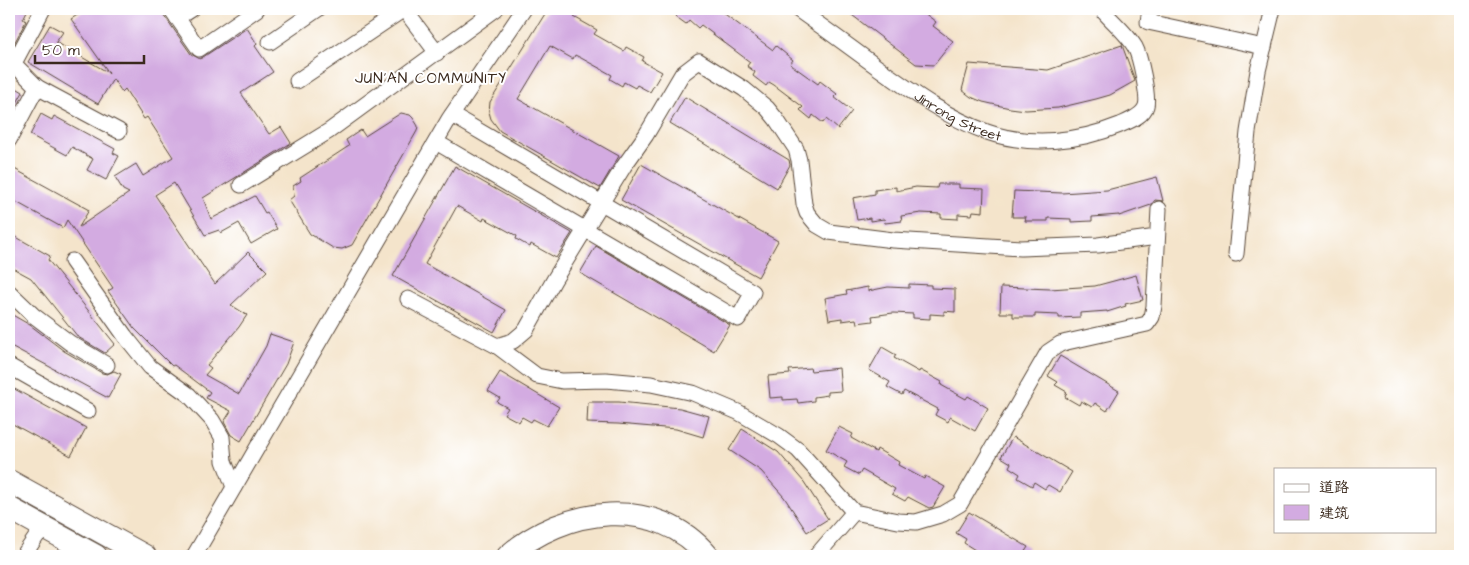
<svg xmlns="http://www.w3.org/2000/svg" width="1469" height="565" viewBox="0 0 1469 565" font-family="'Architects Daughter','LXGW WenKai TC',sans-serif">
<style>
.building{fill:#d3abe1}
.lines{fill:none;stroke-linecap:round;stroke-linejoin:round}
.minor-casing{stroke:#574638;stroke-width:17}
.highway-casing{stroke:#574638;stroke-width:24}
.minor{stroke:#fff;stroke-width:15}
.highway{stroke:#fff;stroke-width:22}
.labels{text-anchor:middle;stroke-width:4;stroke-linejoin:round;paint-order:stroke}
.street-label{font-size:14px;fill:#3b2a1e;stroke:#fff}
.neighbourhood-label{font-size:15px;letter-spacing:1px;fill:#3b2a1e;stroke:#fff}
</style>
<rect width="100%" height="100%" fill="#fff"/>
<filter id="ink" filterUnits="userSpaceOnUse"><feTurbulence type="fractalNoise" baseFrequency=".02" numOctaves="2"/><feDisplacementMap in="SourceGraphic" scale="10" xChannelSelector="R" yChannelSelector="G"/><feConvolveMatrix kernelMatrix="1 2 1 2 8 2 1 2 1" color-interpolation-filters="sRGB"/></filter>
<filter id="wash" filterUnits="userSpaceOnUse"><feTurbulence type="fractalNoise" baseFrequency=".0096" numOctaves="4" result="noise"/><feDisplacementMap in="SourceGraphic" scale="20" xChannelSelector="R" yChannelSelector="G"/><feGaussianBlur stdDeviation="1.12" result="paint"/><feColorMatrix in="noise" values="0 0 0 0 0 0 0 0 0 0 0 0 0 0 0 0 0 1.4 0 .05"/><feComposite in="paint" operator="in"/></filter>
<g filter="url(#wash)">
<rect width="100%" height="100%" fill="#f4e4cb"/>
<g id="blocks">
<!-- building -->
<g class="building">
<polygon points="9,9 28,9 23,19 26,21 9,53"/>
<polygon points="87,9 162,9 163,14 191,54 200,59 247,28 257,44 255,46 273,72 241,93 269,134 281,127 291,143 203,198 211,219 255,196 265,213 267,212 277,229 251,244 239,223 221,233 219,230 205,235 174,183 155,195 215,284 248,252 267,271 231,305 247,315 239,327 207,365 211,368 205,375 239,394 266,346 270,334 294,342 286,364 241,441 231,435 224,422 231,411 206,398 210,392 174,365 172,366 134,328 108,291 113,288 67,220 63,228 9,198 9,166 89,210 79,227 129,193 123,190 115,177 136,164 143,176 173,157 147,117 144,119 125,89 122,92 113,79 98,104 28,62 50,25 63,32 56,42 109,73 71,19"/>
<polygon points="548,9 580,9 574,17 597,30 594,34 624,51 626,47 644,57 642,61 662,72 650,92 637,85 635,88 624,82 622,86 610,79 612,75 581,58 575,55 573,59 550,46 518,99 619,156 600,188 500,131 491,119 489,112 490,102"/>
<polygon points="673,9 718,9 773,50 776,46 793,60 790,64 818,84 820,81 837,94 834,97 852,111 838,129 826,119 823,123 813,115 811,119 800,110 803,107 774,85 769,82 766,86 753,76 755,72 747,66 750,62 701,25 698,28 689,20 686,24 675,16 678,12"/>
<polygon points="844,9 919,9 936,22 933,26 953,41 934,65 916,64"/>
<polygon points="1122,45 1135,81 1110,95 1096,99 1058,108 1026,110 1010,108 983,102 971,97 962,90 969,64 1048,70"/>
<polygon points="13,86 23,92 9,117 9,93"/>
<polygon points="685,97 789,160 790,165 777,188 670,123"/>
<polygon points="401,113 410,115 413,118 418,126 417,131 352,245 342,249 333,248 310,234 289,200 294,196 293,186 301,181 300,178 349,146 346,140 361,130 365,136"/>
<polygon points="41,114 52,120 54,116 115,149 113,153 119,156 106,180 87,170 93,159 72,147 67,155 30,135"/>
<polygon points="641,164 778,241 758,277 621,200"/>
<polygon points="455,166 572,233 556,258 531,244 530,247 516,239 517,236 484,218 483,221 457,206 425,264 506,310 494,332 393,276"/>
<polygon points="1157,177 1163,201 1155,200 1151,205 1119,216 1119,215 1092,217 1092,221 1071,222 1071,219 1048,218 1048,221 1025,221 1026,217 1012,217 1014,191 1062,193 1107,190"/>
<polygon points="938,184 959,184 959,188 984,189 983,212 973,211 972,215 958,214 958,219 941,218 941,214 921,213 901,216 902,221 885,223 884,219 870,221 870,218 857,220 853,198 875,194 875,190 896,187 896,191 916,187 937,188"/>
<polygon points="9,233 50,256 48,260 115,344 105,353 78,337 31,278 9,266"/>
<polygon points="596,246 730,325 714,351 580,273"/>
<polygon points="1136,275 1143,300 1125,304 1126,306 1107,312 1107,311 1080,313 1080,317 1059,318 1059,315 1035,314 1035,317 1013,317 1013,313 1000,313 1001,287 1050,289 1095,286"/>
<polygon points="909,284 931,285 931,288 955,289 955,312 944,311 944,315 930,314 930,319 913,318 913,314 893,313 872,316 873,321 857,323 856,319 842,321 842,318 829,320 825,298 847,294 846,291 868,287 868,291 888,287 909,288"/>
<polygon points="9,313 30,325 64,351 102,373 107,374 114,371 121,374 108,398 9,345"/>
<polygon points="882,347 896,355 894,358 919,372 920,370 942,382 941,385 966,399 968,396 988,408 975,431 950,417 948,422 935,415 938,409 904,391 902,395 887,387 890,382 869,370"/>
<polygon points="1060,356 1119,391 1107,411 1095,403 1092,407 1081,401 1079,405 1065,397 1067,392 1055,385 1058,382 1048,376"/>
<polygon points="810,368 811,371 839,368 841,391 828,392 828,395 814,397 814,401 798,403 797,399 783,400 783,397 770,398 768,376 790,374 789,370"/>
<polygon points="500,372 559,407 547,426 533,419 531,422 522,417 519,422 504,414 508,408 497,402 500,398 488,391"/>
<polygon points="9,386 86,428 71,456 9,422"/>
<polygon points="588,402 619,402 680,408 709,416 703,437 676,429 618,424 587,423"/>
<polygon points="839,427 853,434 851,438 876,452 877,449 899,462 898,465 924,479 925,476 945,487 933,507 929,508 908,497 905,501 892,494 895,489 862,470 859,475 844,467 847,462 826,450"/>
<polygon points="742,429 778,452 804,482 828,519 807,532 784,497 761,471 729,450"/>
<polygon points="1013,437 1072,472 1060,492 1048,485 1045,489 1034,482 1032,486 1018,478 1020,474 1009,467 1011,463 1001,457"/>
<polygon points="969,512 1028,547 1022,556 971,556 975,550 964,543 966,539 956,533"/>
</g>
</g>
</g>
<g filter="url(#ink)">
<use href="#blocks" fill-opacity="0" stroke="#574638" stroke-width="1"/>
<g class="lines">
<!-- minor casing -->
<g class="minor-casing">
<g id="minor">
<polyline points="171,9 199,49 257,9"/>
<polyline points="404,9 437,53"/>
<path id="s1" d="M797 9C824 28 850 47 877 67 912 92 946 117 987 132 1030 147 1078 142 1120 125 1129 121 1143 116 1146 106 1149 97 1140 56 1135 47 1128 35 1114 23 1105 13L1104 9"/>
<polyline points="1150,9 1148,22 1264,47"/>
<polyline points="177,18 191,9"/>
<polyline points="270,42 318,9"/>
<polyline points="9,63 17,67 37,87 119,131"/>
<polyline points="13,65 43,9"/>
<polyline points="297,81 404,9"/>
<polyline points="9,140 37,87"/>
<polyline points="436,142 738,319 753,292 452,115"/>
<polyline points="241,185 329,131 496,9"/>
<polyline points="1236,254 1248,132 1258,71 1273,9"/>
<polyline points="72,261 125,336 150,367 189,395 212,420 222,437 224,461 234,487"/>
<polyline points="9,292 33,315 70,343 107,365"/>
<polyline points="408,299 497,346 513,341 526,330 554,280 624,166 646,135 682,74 699,61 744,89 767,108 776,119 796,149 799,160 804,204 807,213 817,225 829,232 893,240 1021,248 1098,245 1157,237"/>
<polyline points="497,346 537,376 562,381 606,380 651,384 693,393 738,412 779,436 798,450 854,512 898,521 916,522 943,514 960,504 1048,352 1060,344 1067,342 1147,324 1152,317 1154,306 1159,209"/>
<polyline points="9,366 88,411"/>
<polyline points="23,556 43,527"/>
<polyline points="194,556 449,119 524,9"/>
<polyline points="816,556 854,512"/>
</g>
</g>
<!-- highway casing -->
<g class="highway-casing">
<g id="highway">
<polyline points="9,481 145,556"/>
<polyline points="9,508 96,556"/>
<path d="M508 556C564 507 656 494 708 556"/>
</g>
</g>
<!-- minor -->
<use href="#minor" class="minor"/>
<!-- highway -->
<use href="#highway" class="highway"/>
</g>
</g>
<g class="labels">
<!-- street labels -->
<g class="street-label">
<text dy="5" stroke="none"><textPath href="#s1" startOffset="194">Jinrong Street</textPath></text>
</g>
<!-- neighbourhood labels -->
<g class="neighbourhood-label">
<text x="431" y="83">JUN'AN COMMUNITY</text>
</g>
</g>
<!-- margin -->
<rect width="1469" height="565" fill="none" stroke="#fff" stroke-width="30"/>
<!-- legend -->
<rect x="1274" y="468" width="162" height="65" fill="#ffffff" stroke="#b1aaa5"/>
<rect x="1284" y="484" width="25" height="8" fill="#ffffff" stroke="#b1aaa5"/>
<text x="1319" y="492" font-size="15" fill="#3b2a1e">道路</text>
<rect x="1284" y="505" width="25" height="15" fill="#d3abe1" stroke="#b1aaa5"/>
<text x="1319" y="518" font-size="15" fill="#3b2a1e">建筑</text>
<!-- scale -->
<path d="M35 55v8h109v-8" fill="none" stroke="#3b2a1e" stroke-width="2.5"/>
<text x="42" y="55" font-size="15" fill="#3b2a1e" stroke="#ffffff" stroke-width="4" paint-order="stroke">50 m</text>
</svg>
